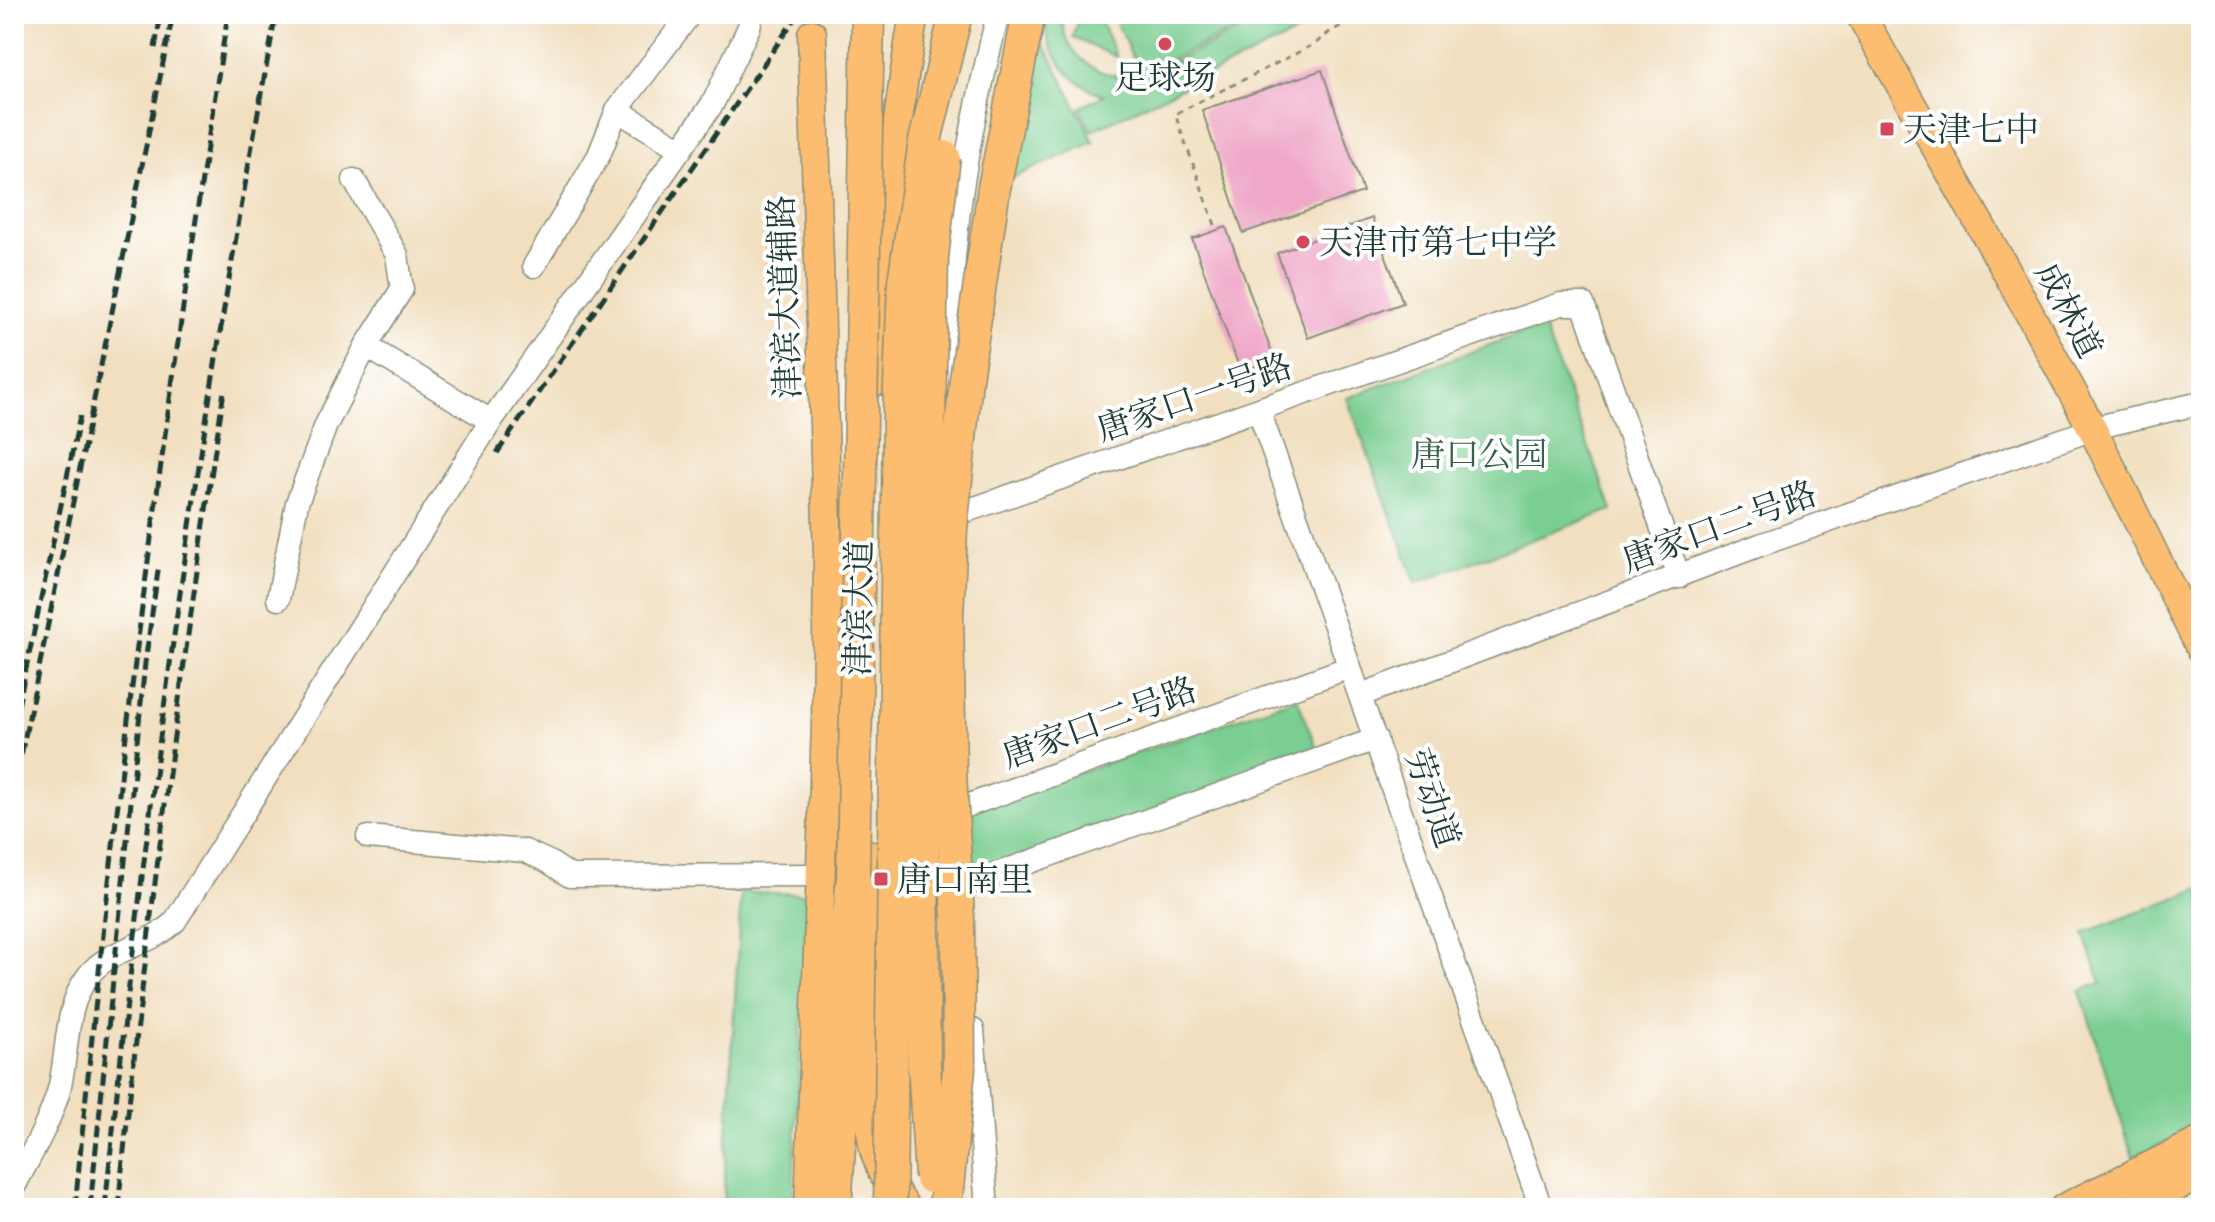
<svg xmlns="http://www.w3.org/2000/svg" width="2215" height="1222" viewBox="0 0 2215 1222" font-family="'Sorts Mill Goudy','Noto Serif SC',serif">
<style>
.park{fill:#7ace91;stroke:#4c8662;stroke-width:2}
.building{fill:#efa8c8}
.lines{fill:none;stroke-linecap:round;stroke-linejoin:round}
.minor-casing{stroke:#888e7a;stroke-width:25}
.major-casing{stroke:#888e7a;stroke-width:31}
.highway-casing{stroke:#888e7a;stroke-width:35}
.path{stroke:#888e7a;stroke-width:3;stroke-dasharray:6 6;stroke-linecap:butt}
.minor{stroke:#fff;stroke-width:22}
.major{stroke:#fcbd6f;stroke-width:28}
.highway{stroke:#fcbd6f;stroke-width:32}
.rail{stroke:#1f3d34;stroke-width:5;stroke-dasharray:12 6;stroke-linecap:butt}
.highway-bridge-casing{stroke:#888e7a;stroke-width:35;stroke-linecap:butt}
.highway-bridge{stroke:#fcbd6f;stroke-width:32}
.poi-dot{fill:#d1495b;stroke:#fff;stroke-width:3}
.labels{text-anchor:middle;stroke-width:8;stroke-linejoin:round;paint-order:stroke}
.poi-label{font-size:34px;fill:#1f3d34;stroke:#fff;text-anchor:start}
.street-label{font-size:34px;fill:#1f3d34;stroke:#fff}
.park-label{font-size:34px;fill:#36614b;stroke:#fff}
</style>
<rect width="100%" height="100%" fill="#fff"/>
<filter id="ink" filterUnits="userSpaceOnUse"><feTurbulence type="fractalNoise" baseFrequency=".0125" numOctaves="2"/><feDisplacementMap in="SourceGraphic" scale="16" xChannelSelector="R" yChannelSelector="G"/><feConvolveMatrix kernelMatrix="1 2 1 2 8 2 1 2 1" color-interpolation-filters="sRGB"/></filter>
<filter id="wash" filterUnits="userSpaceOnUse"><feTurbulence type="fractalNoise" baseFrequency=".006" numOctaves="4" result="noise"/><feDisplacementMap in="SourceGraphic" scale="32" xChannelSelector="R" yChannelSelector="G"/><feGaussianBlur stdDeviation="1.8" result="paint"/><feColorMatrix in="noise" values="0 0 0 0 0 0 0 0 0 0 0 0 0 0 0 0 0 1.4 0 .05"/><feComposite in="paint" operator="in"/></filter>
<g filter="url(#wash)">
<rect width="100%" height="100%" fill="#f1dfc0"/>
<!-- park -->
<g class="park">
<path d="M1044 14H1062C1062 59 1106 84 1146 75L1273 14H1336L1091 131 1080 108 1104 95C1068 83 1046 51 1044 14Z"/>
<polygon points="1080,14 1097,14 1117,57 1073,38"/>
<polygon points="1112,14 1266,14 1141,74"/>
<polygon points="1036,28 1094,142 1003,182"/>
<polygon points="1543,325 1612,510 1416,583 1347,398"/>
<polygon points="1297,698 1318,752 973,877 970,810"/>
<polygon points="2201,888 2201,1126 2133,1157 2080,991 2101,983 2084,933"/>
<polygon points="741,892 808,894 792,1208 723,1208"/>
</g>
<g id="blocks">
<!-- building -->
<g class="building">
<polygon points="1322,70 1363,192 1243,233 1202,110"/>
<polygon points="1372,218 1403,303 1308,338 1277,253"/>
<polygon points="1226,227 1274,359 1241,372 1192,239"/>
</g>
</g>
</g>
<g filter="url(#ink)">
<use href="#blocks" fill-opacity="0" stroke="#888e7a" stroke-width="2"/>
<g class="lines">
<!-- minor casing -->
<g class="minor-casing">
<g id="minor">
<polyline points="617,110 681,149"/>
<polyline points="354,180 397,255 402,289 366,346"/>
<polyline points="534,266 599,155 617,110 690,14"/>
<path d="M953 392C952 341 950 289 956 238 963 162 980 88 998 14"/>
<polyline points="1259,411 1541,1208"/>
<polyline points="943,519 1561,304 1583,304 1679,577"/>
<polyline points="278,599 297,503 326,425 366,346 491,421"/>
<polyline points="1361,695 1760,545 2102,426 2201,403"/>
<polyline points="961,808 1350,667"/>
<polyline points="368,837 525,851 549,862 570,876 821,875"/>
<polyline points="965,885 1376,739"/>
<polyline points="973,1030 987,1208"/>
<path d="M14 1187C30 1156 48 1126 58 1093 69 1056 63 1008 88 976 109 948 151 946 175 921L491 421 713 103 749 27 752 14"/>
</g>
</g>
<!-- major casing -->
<g class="major-casing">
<g id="major">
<polyline points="1860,14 2003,265 2093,430 2201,649"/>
<path d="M877 381C882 257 893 136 914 14"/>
<polyline points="868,854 866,1040 870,1126 874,1150 882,1172 906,1208"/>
<polyline points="809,1208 826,723 828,557 812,34"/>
<polyline points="2064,1208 2201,1141"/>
</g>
</g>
<!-- highway casing -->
<g class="highway-casing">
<g id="highway">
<polyline points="835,1208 840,1133 840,1016 853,876"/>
<polyline points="2132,1208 2201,1172"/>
</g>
</g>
<!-- path -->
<polyline class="path" points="1215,225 1175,114 1315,44 1331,31 1368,14"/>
<!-- minor -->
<use href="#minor" class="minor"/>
<!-- major -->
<use href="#major" class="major"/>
<!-- highway -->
<use href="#highway" class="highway"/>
<!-- rail -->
<g class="rail">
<polyline points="155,48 161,14"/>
<polyline points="497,453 798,14"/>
<polyline points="14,725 80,416"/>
<polyline points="14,790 173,14"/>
<path d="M75 1208C113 808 164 410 228 14"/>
<polyline points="90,1208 145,663 159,564"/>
<path d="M105 1208C145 808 202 409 276 14"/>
<path d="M118 1208C146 934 182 663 224 391"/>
</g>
<!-- highway-bridge casing -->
<g class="highway-bridge-casing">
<g id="highway-bridge">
<polyline points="853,876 868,14"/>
<polyline points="931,1177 924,1064 922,829 932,257 944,157"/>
<polyline points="890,1208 899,411 904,282 925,141 956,14"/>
<polyline points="945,1208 959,1069 958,918 950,773 947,617 951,529 966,379 994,188 1029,14"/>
</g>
</g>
<!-- highway-bridge -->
<use href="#highway-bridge" class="highway-bridge"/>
</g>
</g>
<!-- markers -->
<g class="poi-dot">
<circle cx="1165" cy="44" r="8"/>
<rect x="1879" y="121" width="16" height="16" rx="4"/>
<circle cx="1303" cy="242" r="8"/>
<rect x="873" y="871" width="16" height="16" rx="4"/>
</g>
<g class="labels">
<!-- poi labels -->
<g class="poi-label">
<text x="1165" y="89" text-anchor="middle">足球场</text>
<text x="1903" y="141">天津七中</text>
<text x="1319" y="254">天津市第七中学</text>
<text x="897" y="891">唐口南里</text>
</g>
<!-- street labels -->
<g class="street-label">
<text transform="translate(784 297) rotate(-92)" y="12">津滨大道辅路</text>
<text transform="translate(2069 310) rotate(62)" y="12">成林道</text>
<text transform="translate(1194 397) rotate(-19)" y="12">唐家口一号路</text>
<text transform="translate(1719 526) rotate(-20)" y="12">唐家口二号路</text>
<text transform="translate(858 608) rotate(-89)" y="12">津滨大道</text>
<text transform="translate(1099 722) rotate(-20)" y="12">唐家口二号路</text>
<text transform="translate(1433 798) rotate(71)" y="12">劳动道</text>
</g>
<!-- park labels -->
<g class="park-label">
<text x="1479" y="466">唐口公园</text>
</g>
</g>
<!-- margin -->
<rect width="2215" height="1222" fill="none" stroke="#fff" stroke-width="48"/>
</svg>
